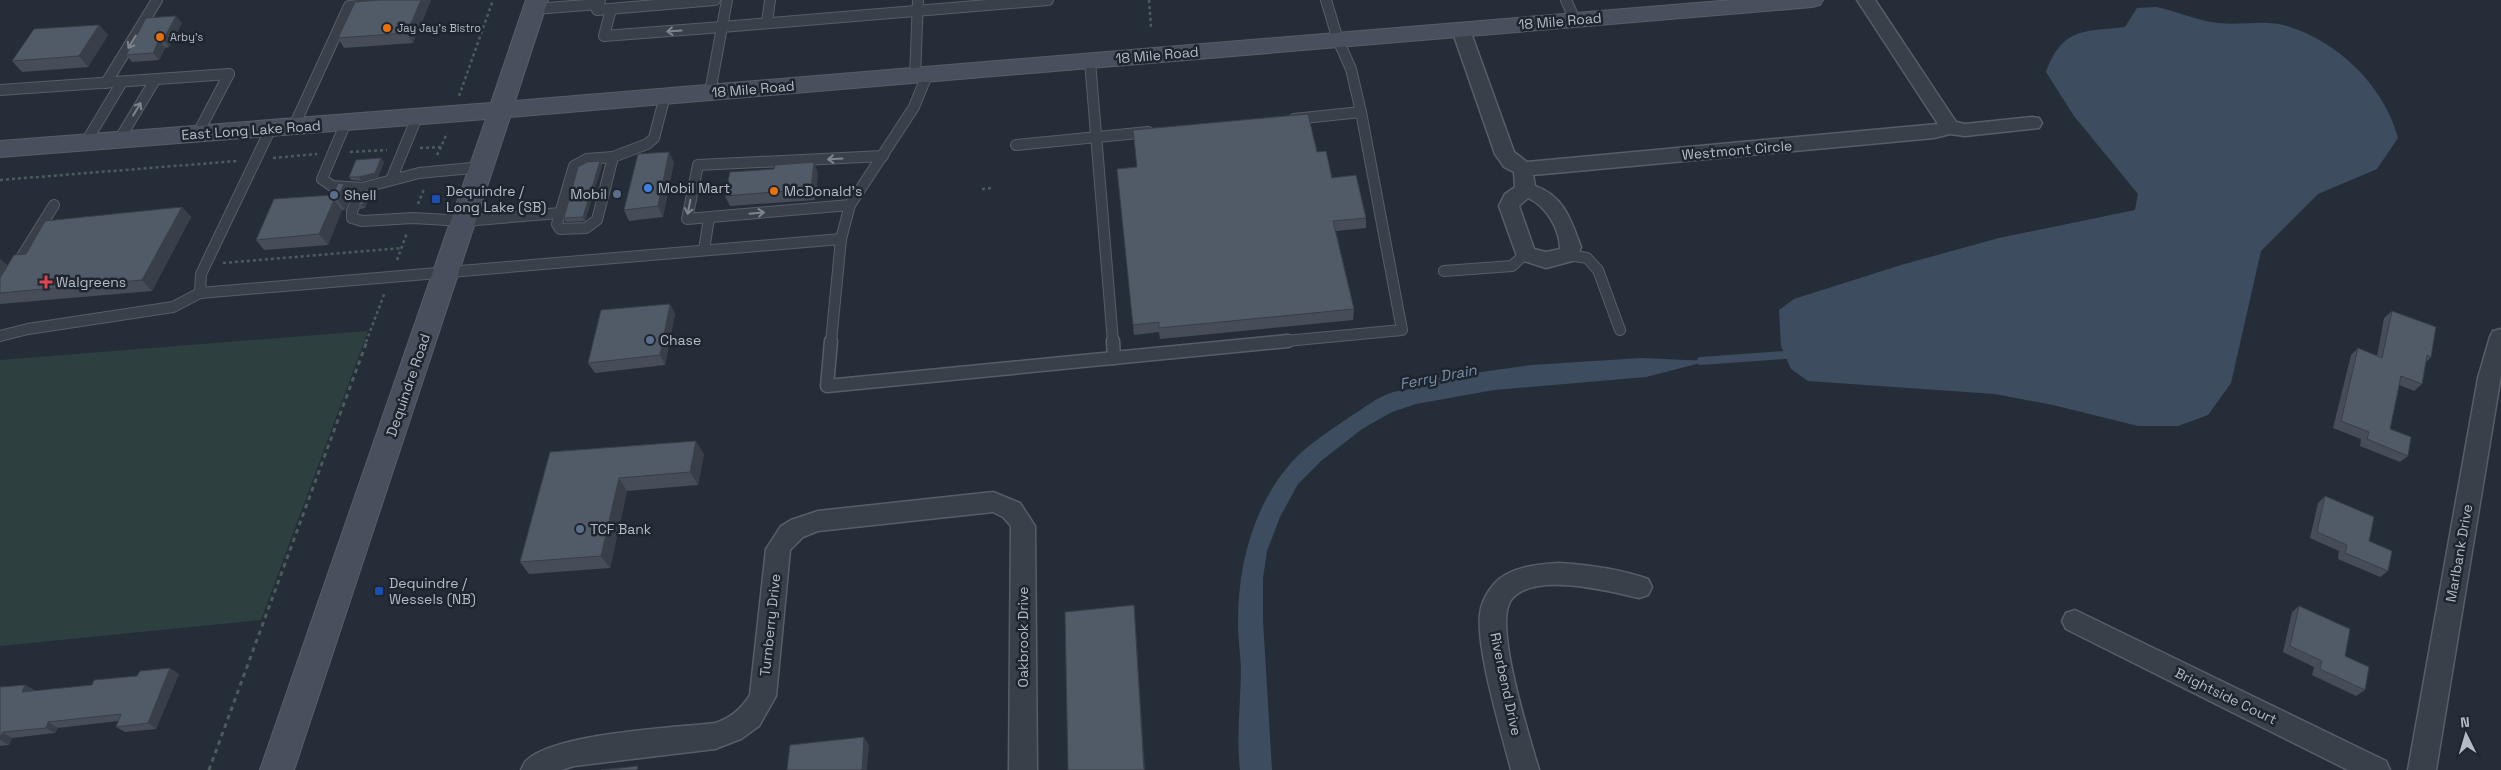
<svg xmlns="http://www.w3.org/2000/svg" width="2501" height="770" viewBox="0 0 2501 770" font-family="'Space Grotesk',sans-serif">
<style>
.green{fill:#2d3f3f}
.water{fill:#3d4d5f}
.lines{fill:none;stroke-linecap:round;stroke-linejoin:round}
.stream{stroke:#3d4d5f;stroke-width:8}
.lane-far1-casing{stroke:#575e67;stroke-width:12}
.lane-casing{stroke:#575e67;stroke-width:15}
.street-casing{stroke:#575e67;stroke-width:3}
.secondary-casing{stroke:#575e67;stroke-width:2}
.path-far1{stroke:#4c5c5e;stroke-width:2.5;stroke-dasharray:3 3;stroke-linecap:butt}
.path{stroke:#4c5c5e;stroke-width:3;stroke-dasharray:4.5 4.5;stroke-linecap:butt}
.lane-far1{stroke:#394049;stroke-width:10}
.lane{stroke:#394049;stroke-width:12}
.street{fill:#394049;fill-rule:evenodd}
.secondary{fill:#47505c;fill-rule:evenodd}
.wall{fill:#464d59}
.shaded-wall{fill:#393f48}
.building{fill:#515a67;stroke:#393f48}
.oneway{stroke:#7d848d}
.food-dot{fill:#e8710a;stroke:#1e252e;stroke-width:2}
.shop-dot{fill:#3f7fe0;stroke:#1e252e;stroke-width:2}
.service-dot{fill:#5c6f8a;stroke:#1e252e;stroke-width:2}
.transit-dot{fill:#1a4fb4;stroke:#1e252e;stroke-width:2}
.health-dot{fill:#e0444e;stroke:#1e252e;stroke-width:2}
.labels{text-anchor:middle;stroke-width:5;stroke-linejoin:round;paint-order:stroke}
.far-poi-label{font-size:11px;fill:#b4bbc5;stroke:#1e252e;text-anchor:start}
.street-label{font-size:14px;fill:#b4bbc5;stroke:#1e252e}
.poi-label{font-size:14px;fill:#b4bbc5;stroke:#1e252e;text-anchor:start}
.water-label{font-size:15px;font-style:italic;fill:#788da4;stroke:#1e252e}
</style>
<rect width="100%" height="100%" fill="#252e38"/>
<!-- green -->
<polygon class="green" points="368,331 261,620 0,646 0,360"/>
<!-- water -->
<g class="water">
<path d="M2156 7C2177 11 2197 21 2219 23 2241 26 2265 19 2287 26 2339 42 2384 86 2398 138L2377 169 2318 194 2261 251 2231 383 2208 415 2178 426H2138L2053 405 1995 394 1808 381 1791 369 1781 346 1779 310 1794 299 1901 265 1999 238 2135 210 2138 194 2074 116 2046 72C2063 27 2083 32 2125 27L2137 8Z"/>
<path d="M1641 358 1708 361 1646 377 1494 390 1416 404 1392 412 1362 429 1321 461 1298 484 1280 517 1267 551 1263 578V621L1272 770H1240C1236 735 1241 702 1241 667 1240 652 1238 637 1238 622 1238 565 1253 506 1291 463 1308 444 1331 430 1351 416 1364 408 1376 398 1391 393 1401 389 1420 391 1424 380L1532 365Z"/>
</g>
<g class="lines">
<!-- stream -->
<polyline class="stream" points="1701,361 1785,355"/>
<!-- lane-far1 casing -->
<g class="lane-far1-casing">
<g id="lane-far1">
<polyline points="600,0 597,10 715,0"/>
<polyline points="1566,0 1575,20"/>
<polyline points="534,9 599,4"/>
<polyline points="611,9 604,36 722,27 727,0"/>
<polyline points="767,23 770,0"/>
<polyline points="1090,61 1113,342"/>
<polyline points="915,76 918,0"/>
<polyline points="106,83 157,0"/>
<polyline points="0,90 229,74"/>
<polyline points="710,92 722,27 1048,0"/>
<polyline points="1294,119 1361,112"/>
<polyline points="346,122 322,179 332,186 362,188"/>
<polyline points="294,126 349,6 368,4"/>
<polyline points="271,128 201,274 200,293 841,239 831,342"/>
<polyline points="198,133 229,74"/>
<polyline points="119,140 155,80"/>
<polyline points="86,142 122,82"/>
<polyline points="1016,145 1148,132"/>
<polygon points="613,157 597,220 586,228 560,229 557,224 574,166 587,159"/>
<polyline points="613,157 647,144 654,138 665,96"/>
<polyline points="482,167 419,173 362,188 352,211 352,218 362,221 413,218 464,221 560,213"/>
<polyline points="391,180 417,117"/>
<polyline points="850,205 687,219 698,165 883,156"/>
<polyline points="841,239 850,205 914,107 927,75"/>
<polyline points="704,250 709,218"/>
<polyline points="1569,255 1587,258 1598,270 1620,330"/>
<polyline points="16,266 54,205"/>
<polyline points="1444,271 1512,266 1525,254"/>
<polyline points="0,336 28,329 173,307 200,293"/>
<polyline points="1275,342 1402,330 1361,112 1351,69 1338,40 1326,0"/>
</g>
</g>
<!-- lane casing -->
<g class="lane-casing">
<g id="lane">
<polyline points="831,341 827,386 1288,341"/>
<polyline points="1113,341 1114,358"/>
</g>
</g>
<!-- street casing -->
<g class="street-casing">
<g id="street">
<path d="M1857 0H1875L1956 122 1965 124 2032 117 2039 118 2042 123 2039 128 1965 136 1950 134 1934 138 1533 175 1535 186C1564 196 1571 220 1581 247L1576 260 1546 268 1518 259 1499 206 1505 194 1515 187 1514 172 1504 167 1495 154 1452 30 1455 26H1467L1470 30 1514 152 1527 162 1938 124ZM1528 198C1546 206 1560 229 1560 249L1546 252 1534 249 1519 206Z"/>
<polygon points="2501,329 2501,375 2436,770 2408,770 2478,378 2490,337 2493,331"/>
<path d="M993 492 1020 503 1035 526 1037 770H1009L1011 526 1003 517 993 512 818 531 803 537 790 550 776 696 759 726 741 739 715 749 574 766 561 770H521C523 767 524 762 527 760 557 733 672 728 715 723 731 718 741 709 750 695L766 549 781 526 791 520 818 511Z"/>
<path d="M1559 563C1589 565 1620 569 1648 579L1652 587 1648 595 1639 598C1609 591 1533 571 1511 600 1493 625 1530 738 1539 770H1511C1502 733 1473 642 1481 608 1483 600 1489 590 1494 584 1509 567 1538 564 1559 563Z"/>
<polygon points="2075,610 2386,761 2390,770 2348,770 2066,629 2062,621 2066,613"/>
</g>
</g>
<!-- secondary casing -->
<g class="secondary-casing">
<polygon id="secondary" points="526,0 548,0 515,101 1733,0 1823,0 1820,5 1812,7 510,117 294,770 260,770 486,119 0,157 0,141 491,103"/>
</g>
<!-- path-far1 -->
<g class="path-far1">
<polyline points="1149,0 1151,27"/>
<polyline points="459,96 493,0"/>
<polyline points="420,148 441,147 447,133"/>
<polyline points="350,152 387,150"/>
<polyline points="437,155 441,147"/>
<polyline points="273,158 317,154"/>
<polyline points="0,180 237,161"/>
<polyline points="982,189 992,188"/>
<polyline points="418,204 424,189"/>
<polyline points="397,260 407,233"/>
<polyline points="223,263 402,248"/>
<polyline points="366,342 385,292"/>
</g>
<!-- path -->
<polyline class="path" points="209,770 367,341"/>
<!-- lane-far1 -->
<use href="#lane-far1" class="lane-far1"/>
<!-- lane -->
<use href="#lane" class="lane"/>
<!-- street -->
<use href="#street" class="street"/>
<!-- secondary -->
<use href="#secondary" class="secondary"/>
</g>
<!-- wall -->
<g class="wall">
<polygon points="431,0 413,43 344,48 338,38"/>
<polygon points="182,23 169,47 165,48 159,60 132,62 126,55"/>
<polygon points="99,25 108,35 88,67 22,72 12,61"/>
<polygon points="1317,152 1332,178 1366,218 1366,228 1336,231 1354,309 1353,320 1160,339 1159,332 1134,335 1117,169"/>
<polygon points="600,161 602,165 585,221 566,222 564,218"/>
<polygon points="384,162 378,177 361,181 351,180 349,177"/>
<polygon points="674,162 663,217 629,221 624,210"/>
<polygon points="818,173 815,200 730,206 725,196"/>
<polygon points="344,184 352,194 345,210 342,210 328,245 264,250 256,240 333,195"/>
<polygon points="371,193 365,208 360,209 358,205"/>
<polygon points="182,207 191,217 152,291 0,304 0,259 8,266 26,254"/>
<polygon points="670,304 675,314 665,365 595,373 588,363"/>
<polygon points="2392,311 2431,357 2426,362 2422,384 2414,391 2399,385 2390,429 2408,456 2400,462 2360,446 2361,439 2333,428 2351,355 2358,348 2377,356 2384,318"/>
<polygon points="550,452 704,454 698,485 627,491 610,568 529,574 520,562"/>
<polygon points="2325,496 2369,541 2388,571 2380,577 2338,559 2339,551 2310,538 2318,503"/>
<polygon points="2299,606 2345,656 2365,690 2356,696 2312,675 2314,667 2283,652 2292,612"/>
<polygon points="179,674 156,729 125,732 116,727 118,721 58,728 55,733 12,738 9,745 0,746 0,687 25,685 34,691 92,685"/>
</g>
<!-- shaded-wall -->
<g class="shaded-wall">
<polygon points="421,0 431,0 413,43 407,33"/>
<polygon points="176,16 182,23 169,47 163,40"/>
<polygon points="99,25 108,35 88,67 79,56"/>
<polygon points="159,40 165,48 159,60 153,53"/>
<polygon points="669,152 674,162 663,217 658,206"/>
<polygon points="381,158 384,162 378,177 361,181 359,177"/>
<polygon points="600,161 602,165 585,221 583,217"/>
<polygon points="814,162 818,173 815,200 811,189"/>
<polygon points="344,184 352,194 345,210 337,199"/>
<polygon points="369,189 371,193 365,208 362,205"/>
<polygon points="334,200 342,210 328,245 319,234"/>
<polygon points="182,207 191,217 152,291 142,280"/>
<polygon points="0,259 8,267 0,282"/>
<polygon points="670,304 675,314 665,365 660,355"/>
<polygon points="696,441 704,454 698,485 690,472"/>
<polygon points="619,478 627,491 610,568 601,556"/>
<polygon points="1134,605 1135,614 1145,770 1144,770"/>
<polygon points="170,668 179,674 156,729 148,723"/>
<polygon points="25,685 35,690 31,698 22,692"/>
<polygon points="48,722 58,728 55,733 46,728"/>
<polygon points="3,732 12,738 9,745 0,740 0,737"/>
<polygon points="864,737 869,745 867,770 862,770"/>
</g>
<!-- building -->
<g class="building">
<polygon points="379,0 421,0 407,33 338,38 355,2"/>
<polygon points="176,16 163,40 159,40 153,53 126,55 146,18"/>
<polygon points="99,25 79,56 12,61 34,29"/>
<polygon points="1308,114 1317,152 1326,151 1332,178 1356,175 1366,218 1333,221 1354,309 1159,328 1159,322 1133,325 1117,169 1137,167 1133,130"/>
<polygon points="669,152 658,206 624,210 638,154"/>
<polygon points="381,158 375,173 359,177 349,177 356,160"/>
<polygon points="600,161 583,217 564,218 578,167 587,162"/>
<polygon points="814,162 811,189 725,196 730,172 774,169 775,165"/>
<polygon points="338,183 344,184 337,199 334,200 319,234 256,240 274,199 333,195"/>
<polygon points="369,189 362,205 358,205 364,190"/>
<polygon points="182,207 142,280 0,293 0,278 14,255 26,254 45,221"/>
<polygon points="670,304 660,355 588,363 601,310"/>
<polygon points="2392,311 2436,327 2431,357 2427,355 2422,384 2401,376 2390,429 2411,437 2408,456 2367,439 2369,432 2341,421 2358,348 2382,358"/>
<polygon points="696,441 690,472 619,478 601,556 520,562 550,452"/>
<polygon points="2325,496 2374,517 2369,541 2392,551 2388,571 2345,553 2347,545 2317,532"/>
<polygon points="1134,605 1144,770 1068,770 1065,612"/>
<polygon points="2299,606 2350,629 2345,656 2369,667 2365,690 2320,669 2322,661 2290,646"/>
<polygon points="170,668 148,723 116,727 121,714 48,722 46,728 3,732 0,737 0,687 25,685 22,692 92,685 94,680 137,676 140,671"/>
<polygon points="864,737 862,770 787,770 790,745"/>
<polygon points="638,766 637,770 601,770"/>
</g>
<!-- one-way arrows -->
<defs><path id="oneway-shaft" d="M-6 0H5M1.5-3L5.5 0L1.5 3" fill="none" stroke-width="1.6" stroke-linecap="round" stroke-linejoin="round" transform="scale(1.25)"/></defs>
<g class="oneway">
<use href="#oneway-shaft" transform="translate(674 31) rotate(176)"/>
<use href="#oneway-shaft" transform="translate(132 42) rotate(121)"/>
<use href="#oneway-shaft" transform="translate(137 109) rotate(-59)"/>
<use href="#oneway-shaft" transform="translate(835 159) rotate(177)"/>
<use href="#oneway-shaft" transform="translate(689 207) rotate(101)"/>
<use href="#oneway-shaft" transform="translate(757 213) rotate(-5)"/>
</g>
<!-- markers -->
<g class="food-dot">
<circle cx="387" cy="28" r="5"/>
<circle cx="160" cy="37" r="5"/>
<circle cx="774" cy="191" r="5"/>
</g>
<circle class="shop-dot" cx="648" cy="188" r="5"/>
<g class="service-dot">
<circle cx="617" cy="194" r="5"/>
<circle cx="334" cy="195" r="5"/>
<circle cx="650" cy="340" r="5"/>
<circle cx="580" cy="529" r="5"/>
</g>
<g class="transit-dot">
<rect x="431" y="194" width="10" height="10" rx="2.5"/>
<rect x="374" y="586" width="10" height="10" rx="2.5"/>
</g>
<path class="health-dot" d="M43.5 274.5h5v5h5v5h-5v5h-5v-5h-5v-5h5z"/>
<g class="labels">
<!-- far-poi labels -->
<g class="far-poi-label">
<text x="397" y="32">Jay Jay's Bistro</text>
<text x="170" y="41">Arby's</text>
</g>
<!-- street labels -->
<g class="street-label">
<text transform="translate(1560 21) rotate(-5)" y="5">18 Mile Road</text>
<text transform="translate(1157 55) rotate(-5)" y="5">18 Mile Road</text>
<text transform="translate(753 89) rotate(-5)" y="5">18 Mile Road</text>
<text transform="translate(251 130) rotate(-4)" y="5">East Long Lake Road</text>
<text transform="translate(1737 150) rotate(-5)" y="5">Westmont Circle</text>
<text transform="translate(408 385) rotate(-71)" y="5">Dequindre Road</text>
<text transform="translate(2459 553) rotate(-80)" y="5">Marlbank Drive</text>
<text transform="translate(770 625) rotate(-84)" y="5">Turnberry Drive</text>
<text transform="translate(1023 637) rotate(-90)" y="5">Oakbrook Drive</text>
<text transform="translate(1506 684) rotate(78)" y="5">Riverbend Drive</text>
<text transform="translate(2226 696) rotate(26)" y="5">Brightside Court</text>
</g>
<!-- poi labels -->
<g class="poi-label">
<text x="658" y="193">Mobil Mart</text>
<text x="446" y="196">Dequindre /<tspan x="446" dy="16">Long Lake (SB)</tspan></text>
<text x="784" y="196">McDonald's</text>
<text x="607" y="199" text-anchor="end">Mobil</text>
<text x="344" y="200">Shell</text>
<text x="56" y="287">Walgreens</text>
<text x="660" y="345">Chase</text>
<text x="590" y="534">TCF Bank</text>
<text x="389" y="588">Dequindre /<tspan x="389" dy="16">Wessels (NB)</tspan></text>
</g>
<!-- water labels -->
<g class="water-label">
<text transform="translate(1438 377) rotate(-11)" y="5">Ferry Drain</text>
</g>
</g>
<!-- north arrow -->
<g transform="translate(2466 735) rotate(355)" stroke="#1e252e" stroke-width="4" paint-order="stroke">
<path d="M0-4L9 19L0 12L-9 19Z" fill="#b4bbc5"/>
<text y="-8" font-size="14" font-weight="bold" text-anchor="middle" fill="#b4bbc5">N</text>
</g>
</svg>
